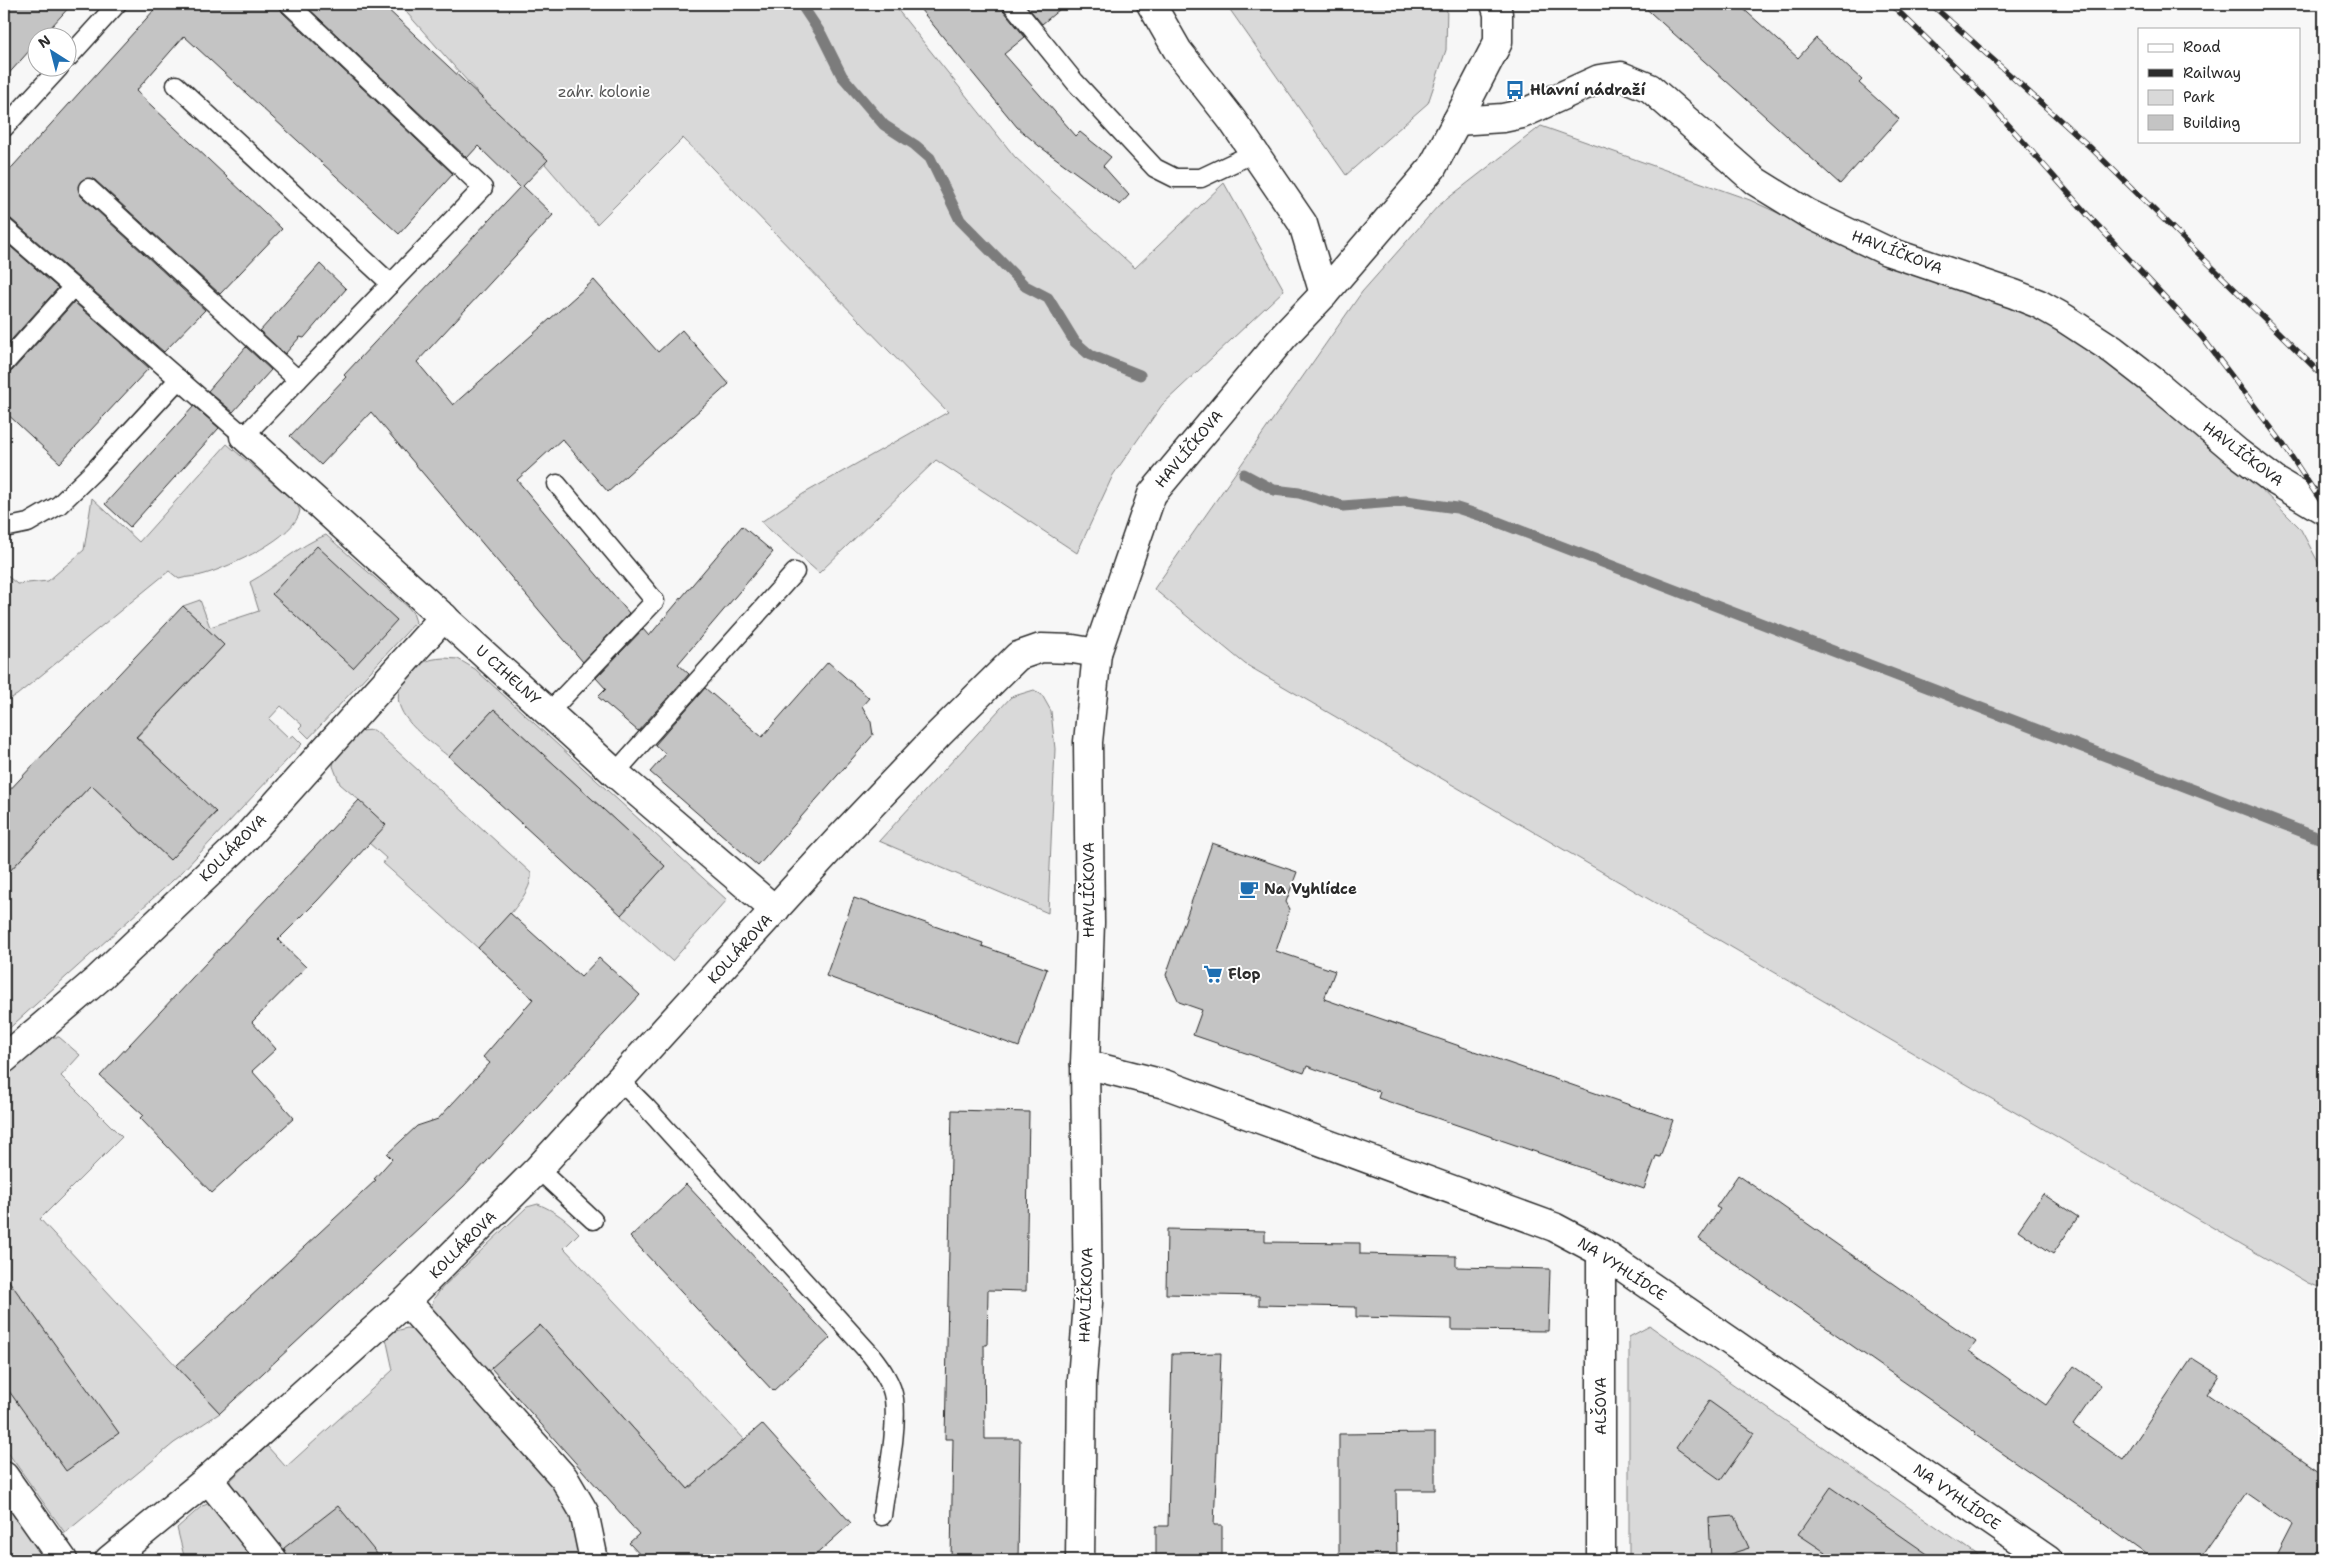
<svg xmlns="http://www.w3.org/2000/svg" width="2328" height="1564" viewBox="0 0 2328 1564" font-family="'Shantell Sans',sans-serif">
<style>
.green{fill:#d9d9d9;stroke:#828282}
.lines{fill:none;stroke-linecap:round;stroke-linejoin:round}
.stream{stroke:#7b7b7b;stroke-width:11}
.building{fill:#c4c4c4;stroke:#2b2b2b}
.service-casing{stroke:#2b2b2b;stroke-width:21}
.minor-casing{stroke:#2b2b2b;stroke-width:31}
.tertiary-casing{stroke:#2b2b2b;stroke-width:31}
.service{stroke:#fff;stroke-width:18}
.minor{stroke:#fff;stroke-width:28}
.tertiary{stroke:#fff;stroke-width:28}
.rail-casing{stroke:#2b2b2b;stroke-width:5.5}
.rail{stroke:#fff;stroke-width:4;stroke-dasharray:11;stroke-linecap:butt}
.labels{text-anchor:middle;stroke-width:4;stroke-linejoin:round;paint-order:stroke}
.poi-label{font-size:15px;font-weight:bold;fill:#2b2b2b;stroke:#fff;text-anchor:start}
.park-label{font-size:15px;fill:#565656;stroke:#fff}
.street-label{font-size:15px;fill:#2b2b2b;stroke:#fff}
</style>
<rect width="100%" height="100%" fill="#f7f7f7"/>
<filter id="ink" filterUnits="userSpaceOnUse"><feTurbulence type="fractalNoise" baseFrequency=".02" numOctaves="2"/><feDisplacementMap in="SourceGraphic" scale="10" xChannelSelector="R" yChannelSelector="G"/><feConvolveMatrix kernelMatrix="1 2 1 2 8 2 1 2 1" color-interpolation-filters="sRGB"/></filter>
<g filter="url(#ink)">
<!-- green -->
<g class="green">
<polygon points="399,4 893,4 1015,157 1135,268 1224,183 1284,290 1162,405 1113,475 1077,553 936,460 819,573 761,522 803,494 948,412 683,138 597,224 545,164 547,159 492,109"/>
<polygon points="1226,4 1447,4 1446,50 1428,103 1346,175"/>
<polygon points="1541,126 1750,200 1909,274 1993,293 2087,348 2198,427 2300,528 2324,573 2324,1289 2308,1283 1245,664 1154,589 1362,292 1438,206"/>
<path d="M227 444 296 503 300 510C297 537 229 567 205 574 197 577 188 576 179 579L169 571 17 695 4 702V573L17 584 48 581 84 550 92 498 139 542Z"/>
<path d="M326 535 408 607 413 613 416 622 309 738 299 728 302 725 281 706 269 719 289 738 293 735 302 744 182 872 4 1033V877L91 785 170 860 216 813 137 737 224 645 183 606 200 600 210 627 259 611 250 582C276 568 299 545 326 535Z"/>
<path d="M444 658 458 659 475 669 727 900 672 961 621 915 665 866 494 709 449 757C428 739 377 708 408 676 420 663 425 659 444 658Z"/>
<polygon points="1034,690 1042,695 1051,711 1055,749 1048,913 879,841 1011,697"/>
<path d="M374 730 531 873C534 895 493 932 478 948L383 863 386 858 369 843 359 800 340 784 333 766 335 756 358 731Z"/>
<polygon points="50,1037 59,1037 80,1055 61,1076 122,1137 40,1219 220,1413 174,1443 65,1533 4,1447 4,1071"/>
<path d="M538 1204C555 1211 567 1220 579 1233L564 1248 745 1440 688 1489 540 1325 482 1377 430 1311 434 1298 443 1287 527 1207Z"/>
<polygon points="1650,1326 1984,1560 1629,1560 1629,1337"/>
<polygon points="407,1328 414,1329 546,1473 573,1516 587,1560 284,1560 230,1485 231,1480 267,1446 286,1467 393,1370 386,1338 392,1332"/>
<polygon points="4,1496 44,1551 31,1560 4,1560"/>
<polygon points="211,1503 261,1560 185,1560 177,1528 202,1506"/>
</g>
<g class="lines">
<!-- stream -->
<g class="stream">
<polyline points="801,4 821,34 842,76 884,125 915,145 930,158 960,220 1025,286 1048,298 1075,342 1090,355 1140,375"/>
<polyline points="1244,474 1274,490 1299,493 1343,506 1406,501 1457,508 1485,517 2324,840"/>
</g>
</g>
<!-- building -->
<g class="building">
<polygon points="4,4 72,4 41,38 38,38 38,41 4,79"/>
<polygon points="149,4 279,4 282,12 453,174 399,234 184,36 136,91 282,229 220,294 95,180 90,178 81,181 78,186 81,196 205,310 164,352 11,219 4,217 4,176 155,9"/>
<polygon points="304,4 382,4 548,160 523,186 553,215 417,362 453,405 594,280 658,352 682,330 729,384 608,492 562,439 517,480 629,613 583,662 371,412 321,465 290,436 346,377 344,375 520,187 478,146 467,158"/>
<polygon points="916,4 1002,4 1004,11 1025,37 1004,54 1076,136 1080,132 1111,157 1103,166 1129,195 1120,205 1039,146 1017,127"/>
<polygon points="1025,4 1066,4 1042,24"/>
<polygon points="1641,4 1738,4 1798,58 1816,38 1862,80 1859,83 1899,119 1840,184"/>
<polygon points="4,241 58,288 4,348"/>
<polygon points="320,264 346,289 304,338 300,337 285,354 260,331"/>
<polygon points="74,302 149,368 60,463 4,411 4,374 12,371"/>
<polygon points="246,347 271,370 233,412 208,391"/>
<polygon points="194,406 219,428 130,527 105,504"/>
<polygon points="742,526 773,552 678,664 689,674 638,731 598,697 606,689 596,678 643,629 649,636"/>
<polygon points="317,546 397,620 353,668 272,594"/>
<polygon points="183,606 224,645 136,737 216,812 170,860 91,785 4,877 4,796"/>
<polygon points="828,662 869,698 862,706 871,722 873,735 758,866 650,772 666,754 655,745 705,688 762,737"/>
<polygon points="494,709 665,866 621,915 449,757"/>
<polygon points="359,800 386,825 318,900 278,940 306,967 252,1022 276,1049 252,1071 294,1118 212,1193 140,1118 143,1115 100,1076"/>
<polygon points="1212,843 1297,872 1286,902 1290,909 1276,951 1335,971 1324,999 1673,1120 1660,1157 1656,1156 1644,1189 1378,1098 1380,1092 1307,1066 1304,1073 1193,1035 1202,1010 1179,1002 1166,975"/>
<polygon points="854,898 983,943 982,946 1047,969 1019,1047 826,976"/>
<polygon points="510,913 581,977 599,958 640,995 464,1186 220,1413 176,1366 376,1180 374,1179 392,1159 387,1154 417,1126 438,1119 490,1063 483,1057 533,999 478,948"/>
<polygon points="952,1110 1029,1112 1026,1291 988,1290 987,1345 984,1345 985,1439 1020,1439 1018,1560 951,1560 953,1439 945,1439"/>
<polygon points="1738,1175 1976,1342 1969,1351 2046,1405 2074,1366 2101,1385 2073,1425 2123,1460 2192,1358 2219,1375 2207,1394 2319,1471 2324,1461 2324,1560 2274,1560 2292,1525 2246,1493 2199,1560 2154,1560 2101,1522 2102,1521 1974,1434 1976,1432 1699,1239 1720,1209 1716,1207"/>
<polygon points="686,1184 830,1338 773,1391 630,1237"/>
<polygon points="2043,1194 2078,1217 2053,1254 2018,1230"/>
<polygon points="1167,1229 1265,1231 1265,1242 1360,1243 1360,1254 1456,1256 1456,1267 1550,1269 1548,1331 1452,1330 1452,1319 1356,1317 1356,1307 1259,1305 1259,1296 1166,1294"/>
<polygon points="4,1274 119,1433 66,1471 4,1384"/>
<polygon points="540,1325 688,1489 762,1424 851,1523 810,1560 645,1560 629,1543 639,1534 491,1368"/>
<polygon points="1221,1353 1214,1525 1222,1525 1222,1560 1156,1560 1156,1526 1168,1526 1172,1354"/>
<polygon points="1709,1401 1754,1433 1721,1480 1676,1448"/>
<polygon points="1435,1433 1435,1490 1396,1490 1397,1560 1339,1560 1339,1434"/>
<polygon points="1831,1487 1936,1560 1837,1560 1798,1534"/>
<polygon points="338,1506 382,1560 288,1560 284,1548"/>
<polygon points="1735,1516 1749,1548 1711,1560 1709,1518"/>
</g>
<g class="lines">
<!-- service casing -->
<g class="service-casing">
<g id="service">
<polyline points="1012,4 1075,82 1155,168 1175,178 1201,178 1254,153"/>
<polyline points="68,58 117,4"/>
<polyline points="176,85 391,284"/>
<polyline points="4,128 59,68"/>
<polyline points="88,188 298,380"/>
<polyline points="4,227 244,436 483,188 289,4"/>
<polyline points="4,364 73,287"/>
<polyline points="4,528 28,523 59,505 93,472 179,379"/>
<polyline points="549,712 655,601 557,484"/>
<polyline points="615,773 795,572"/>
<path d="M620 1081 646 1107 871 1355C881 1368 892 1383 894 1399 898 1433 886 1482 882 1516"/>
<polyline points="538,1169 593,1220"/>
</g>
</g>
<!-- minor casing -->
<g class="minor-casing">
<g id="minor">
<polyline points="1151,4 1178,51 1232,120 1303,224 1324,294"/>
<polyline points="1457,121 1503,118 1522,114 1599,79 1621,76 1650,88 1755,181 1807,213 1887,251 2014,294 2039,304 2064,318 2113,350 2153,381 2238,453 2274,480 2324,510"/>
<polyline points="1457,121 1498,42 1498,14 1495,4"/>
<polyline points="244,436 615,773 775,910"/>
<polyline points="4,1059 98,979 242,842 444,617"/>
<polyline points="1085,1064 1164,1084 1554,1227 1601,1252 2048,1560"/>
<polyline points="406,1301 564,1478 584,1512 594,1560"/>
<polyline points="4,1476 63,1560"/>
<polyline points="208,1479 273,1560"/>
<polyline points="109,1560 208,1479 406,1301 538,1169 839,839 938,735 1018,656 1041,648 1073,649 1097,653"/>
<polyline points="1601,1560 1601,1252"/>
</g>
</g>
<!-- tertiary casing -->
<g class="tertiary-casing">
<polyline id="tertiary" points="1080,1560 1082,1379 1088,1303 1085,1064 1090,923 1088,742 1097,653 1152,494 1284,336 1324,294 1432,168 1457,121"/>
</g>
<!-- service -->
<use href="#service" class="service"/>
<!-- minor -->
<use href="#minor" class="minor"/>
<!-- tertiary -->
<use href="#tertiary" class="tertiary"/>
<!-- rail casing -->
<g class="rail-casing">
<g id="rail">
<polyline points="1891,4 1968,79 2086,213 2202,337 2281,441 2324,506"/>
<polyline points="1931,4 2090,147 2324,377"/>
</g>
</g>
<!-- rail -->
<use href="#rail" class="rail"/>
</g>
</g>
<!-- icons -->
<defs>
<g id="bus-bare" transform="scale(1.5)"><path d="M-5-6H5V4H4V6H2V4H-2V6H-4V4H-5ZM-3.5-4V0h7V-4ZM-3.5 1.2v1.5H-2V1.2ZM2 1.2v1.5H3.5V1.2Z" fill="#1f6fb2" stroke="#fff" stroke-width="2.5" paint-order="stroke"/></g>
<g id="cafe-bare" transform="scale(1.5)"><path d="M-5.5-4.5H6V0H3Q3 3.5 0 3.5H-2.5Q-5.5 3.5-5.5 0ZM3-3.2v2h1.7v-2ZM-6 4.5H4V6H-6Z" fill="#1f6fb2" stroke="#fff" stroke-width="2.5" paint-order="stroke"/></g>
<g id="supermarket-bare" transform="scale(1.5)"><path d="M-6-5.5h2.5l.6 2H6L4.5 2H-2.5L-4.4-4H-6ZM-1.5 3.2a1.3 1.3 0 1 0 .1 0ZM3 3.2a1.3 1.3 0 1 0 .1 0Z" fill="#1f6fb2" stroke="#fff" stroke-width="2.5" paint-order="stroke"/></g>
</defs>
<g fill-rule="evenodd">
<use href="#bus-bare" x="1515" y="90"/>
<use href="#cafe-bare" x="1249" y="889"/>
<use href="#supermarket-bare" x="1213" y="974"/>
</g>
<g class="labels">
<!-- poi labels -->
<g class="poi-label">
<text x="1530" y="95">Hlavní nádraží</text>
<text x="1264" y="894">Na Vyhlídce</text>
<text x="1228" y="979">Flop</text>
</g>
<!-- park labels -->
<g class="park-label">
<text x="604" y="97">zahr. kolonie</text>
</g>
<!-- street labels -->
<g class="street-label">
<text transform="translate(1897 252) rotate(21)" y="5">HAVLÍČKOVA</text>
<text transform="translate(1189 449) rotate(-50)" y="5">HAVLÍČKOVA</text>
<text transform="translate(2243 454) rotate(37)" y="5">HAVLÍČKOVA</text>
<text transform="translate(508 675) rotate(42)" y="5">U CIHELNY</text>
<text transform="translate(233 848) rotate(-45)" y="5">KOLLÁROVA</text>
<text transform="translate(1089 890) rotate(-90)" y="5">HAVLÍČKOVA</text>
<text transform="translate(740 949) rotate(-48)" y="5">KOLLÁROVA</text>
<text transform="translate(463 1245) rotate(-45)" y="5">KOLLÁROVA</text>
<text transform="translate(1622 1269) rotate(33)" y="5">NA VYHLÍDCE</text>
<text transform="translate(1086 1295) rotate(-88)" y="5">HAVLÍČKOVA</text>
<text transform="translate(1601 1406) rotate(-90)" y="5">ALŠOVA</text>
<text transform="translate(1957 1497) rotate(35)" y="5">NA VYHLÍDCE</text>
</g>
</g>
<!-- margin -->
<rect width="2328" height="1564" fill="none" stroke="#fff" stroke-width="20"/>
<rect x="10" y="10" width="2308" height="1544" fill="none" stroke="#2b2b2b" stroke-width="2" filter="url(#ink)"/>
<!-- legend -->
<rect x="2138" y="28" width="162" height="115" fill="#ffffff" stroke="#aaaaaa"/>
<rect x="2148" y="44" width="25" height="8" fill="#ffffff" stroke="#aaaaaa"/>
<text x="2183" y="52" font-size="15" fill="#2b2b2b">Road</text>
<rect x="2148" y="69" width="25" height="8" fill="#2b2b2b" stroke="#aaaaaa"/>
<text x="2183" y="78" font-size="15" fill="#2b2b2b">Railway</text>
<rect x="2148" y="90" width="25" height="15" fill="#d9d9d9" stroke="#aaaaaa"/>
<text x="2183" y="102" font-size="15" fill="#2b2b2b">Park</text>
<rect x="2148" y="115" width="25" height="15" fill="#c4c4c4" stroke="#aaaaaa"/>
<text x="2183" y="128" font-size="15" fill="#2b2b2b">Building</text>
<!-- north arrow -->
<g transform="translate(52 52) rotate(324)"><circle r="24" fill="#ffffff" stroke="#aaaaaa"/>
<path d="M0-4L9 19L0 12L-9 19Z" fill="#1f6fb2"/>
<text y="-8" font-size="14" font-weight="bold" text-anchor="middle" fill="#2b2b2b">N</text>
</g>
</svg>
